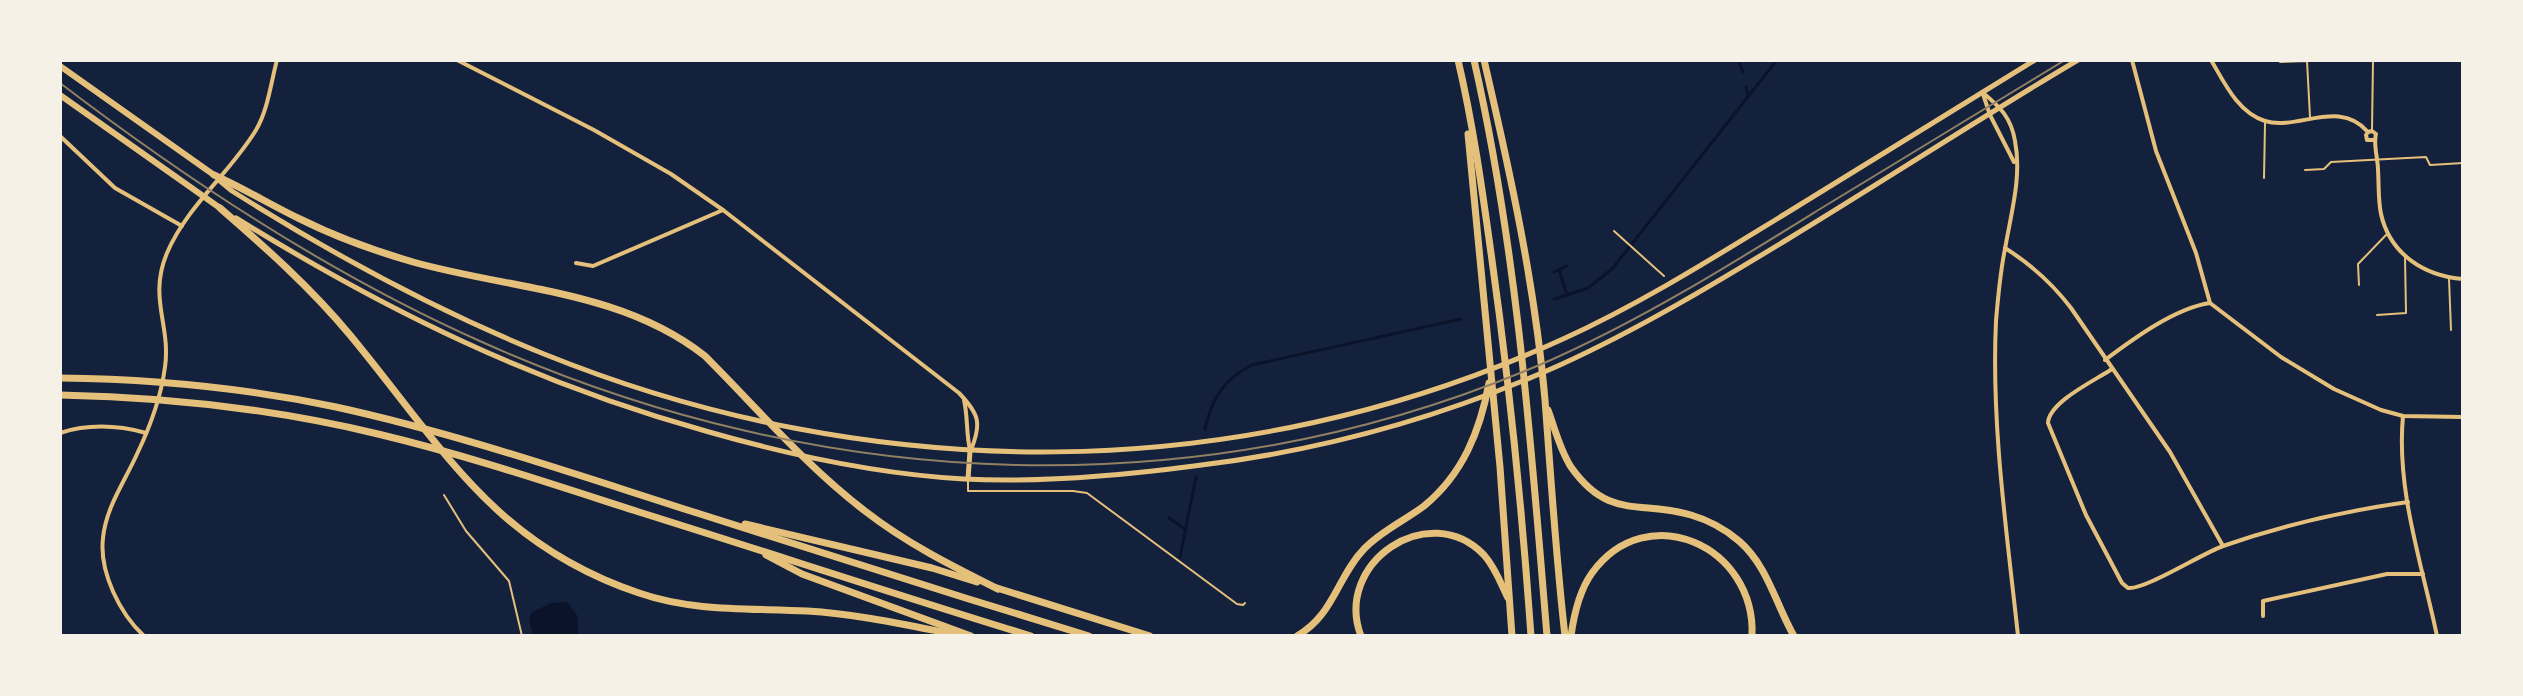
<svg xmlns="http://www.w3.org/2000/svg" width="2523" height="696" viewBox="0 0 2523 696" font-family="'DM Sans',sans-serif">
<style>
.water{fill:#0b132b}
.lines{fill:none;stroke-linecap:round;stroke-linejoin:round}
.stream{stroke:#0b132b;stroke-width:3}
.service{stroke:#e5c07b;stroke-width:2}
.minor{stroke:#e5c07b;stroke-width:4}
.secondary{stroke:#e5c07b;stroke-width:5}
.primary{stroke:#e5c07b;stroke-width:6}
.motorway{stroke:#e5c07b;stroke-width:7}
.tram{stroke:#918062;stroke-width:2}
</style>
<rect width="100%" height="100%" fill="#14213d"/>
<!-- water -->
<polygon class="water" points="567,602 577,615 579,636 533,636 529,620 531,613 551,603"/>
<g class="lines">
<!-- stream -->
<g class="stream">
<polyline points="1738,60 1743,72"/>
<polyline points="1746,87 1748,95"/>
<polyline points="1559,270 1567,295"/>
<polyline points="1554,272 1567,266"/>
<polyline points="1554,299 1588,288 1612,269 1777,60"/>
<path d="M1205 429C1212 398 1223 380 1252 365L1461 319"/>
<polyline points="1169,518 1185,529"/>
<polyline points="1180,557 1196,477"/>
</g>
<!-- service -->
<g class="service">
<polyline points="2280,62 2307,61 2310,117"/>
<polyline points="2372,130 2373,61"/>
<polyline points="2305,170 2324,169 2331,162 2426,157 2430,165 2463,163"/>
<polyline points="2264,178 2265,123"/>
<polyline points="1614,231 1664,276"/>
<polyline points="2449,279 2451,330"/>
<polyline points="2359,285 2358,264 2387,234"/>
<polyline points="2377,315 2406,313 2405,257"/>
<polyline points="968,479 968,491 1073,491 1087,493 1237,604 1243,605 1245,603"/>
<polyline points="444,495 466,531 509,581 522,636"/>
</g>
<!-- minor -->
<g class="minor">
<path d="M457 60 594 130 671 174 723 210 959 393C979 414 982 423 971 450"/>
<polyline points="2132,60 2156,151 2196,253 2210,303"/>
<path d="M2211 60C2224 82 2238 113 2265 121 2298 131 2339 98 2368 132L2366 135 2367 140H2374"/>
<path d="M1982 92C2000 107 2011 117 2015 141 2022 177 2011 213 2005 249 2000 273 1998 297 1996 321 1991 425 2007 533 2018 636"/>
<polyline points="1983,94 1990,115 2014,162"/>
<path d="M2368 132 2372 131 2376 134C2373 144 2378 159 2378 170 2379 185 2378 200 2381 214 2390 254 2424 276 2463 279"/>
<polyline points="60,136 115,188 182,226"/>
<path d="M2005 248C2032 265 2052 283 2071 308L2170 452 2223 546C2283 525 2344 511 2408 502"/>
<polyline points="576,263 593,266 723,210"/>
<path d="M2105 360C2133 339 2175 308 2210 303L2281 357 2334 389 2381 410 2403 416 2463 417"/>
<path d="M2112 369C2094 381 2049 402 2048 423L2086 515 2122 583 2128 588C2145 590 2201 554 2223 546"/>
<path d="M964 400C968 417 966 433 970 450"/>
<path d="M2403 416C2396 490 2422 564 2437 636"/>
<path d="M60 433C88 424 117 425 146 433"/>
<polyline points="2263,616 2263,601 2387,574 2423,574"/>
<path d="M144 636C120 614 99 572 103 538 106 507 125 481 137 454 150 427 161 397 165 367 171 325 148 298 167 253 187 206 230 173 256 130 268 110 271 82 277 60"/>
</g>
<!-- secondary -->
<g class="secondary">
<path d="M220 181 232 191C332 254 435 310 544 354 873 487 1240 487 1563 339 1640 304 1713 258 1785 214 1868 163 1951 111 2035 60"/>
<path d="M236 218C388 312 536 384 709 432 793 456 877 474 964 479 1041 483 1118 476 1194 466 1321 451 1444 417 1560 365 1639 329 1714 284 1788 239 1885 180 1980 118 2078 60"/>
<polyline points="968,479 970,451"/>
</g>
<!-- primary -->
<g class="primary">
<polyline points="60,66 214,175"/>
<polyline points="60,95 220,208"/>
</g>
<!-- motorway -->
<g class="motorway">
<path d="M1458 60C1473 124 1482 188 1491 253 1509 380 1522 508 1531 636"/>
<path d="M1474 60C1517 249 1531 444 1547 636"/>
<path d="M1484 60C1510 172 1535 285 1545 400 1551 479 1556 558 1565 636"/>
<polyline points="1468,134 1500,467 1512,636"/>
<path d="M214 175C243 188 271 205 300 219 336 237 375 251 413 262 513 290 621 290 705 356 757 408 806 466 865 511 906 543 952 566 998 589"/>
<path d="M220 208C266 248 311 288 350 335 442 446 493 544 639 593 694 612 750 608 807 611 859 614 911 626 963 636"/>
<path d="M60 378C153 379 246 388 336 407 459 434 577 475 697 513 827 555 958 596 1089 636"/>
<path d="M60 395C167 397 274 409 378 434 466 455 552 484 639 512 770 553 900 596 1031 636"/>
<path d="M1548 410C1555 429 1560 450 1571 467 1609 521 1641 500 1691 515 1708 520 1725 529 1739 541 1768 566 1776 605 1794 636"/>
<polyline points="745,524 932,568 977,582"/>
<polyline points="766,555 802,574 971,636"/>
<polyline points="997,588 1150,636"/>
<path d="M1297 636C1334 615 1337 577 1364 549 1381 531 1404 521 1424 506 1463 474 1480 431 1489 383"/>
<path d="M1361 636C1333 563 1429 498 1484 555 1495 567 1501 584 1508 598"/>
<path d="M1571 636C1574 614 1579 591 1592 573 1647 497 1756 546 1752 636"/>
</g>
<!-- tram -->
<path class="tram" d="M60 83C191 183 331 275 482 342 823 495 1206 511 1551 360 1645 318 1733 263 1820 209 1901 159 1984 110 2065 60"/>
</g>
<!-- border -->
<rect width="2523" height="696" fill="none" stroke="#f6f1e7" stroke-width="124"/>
</svg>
